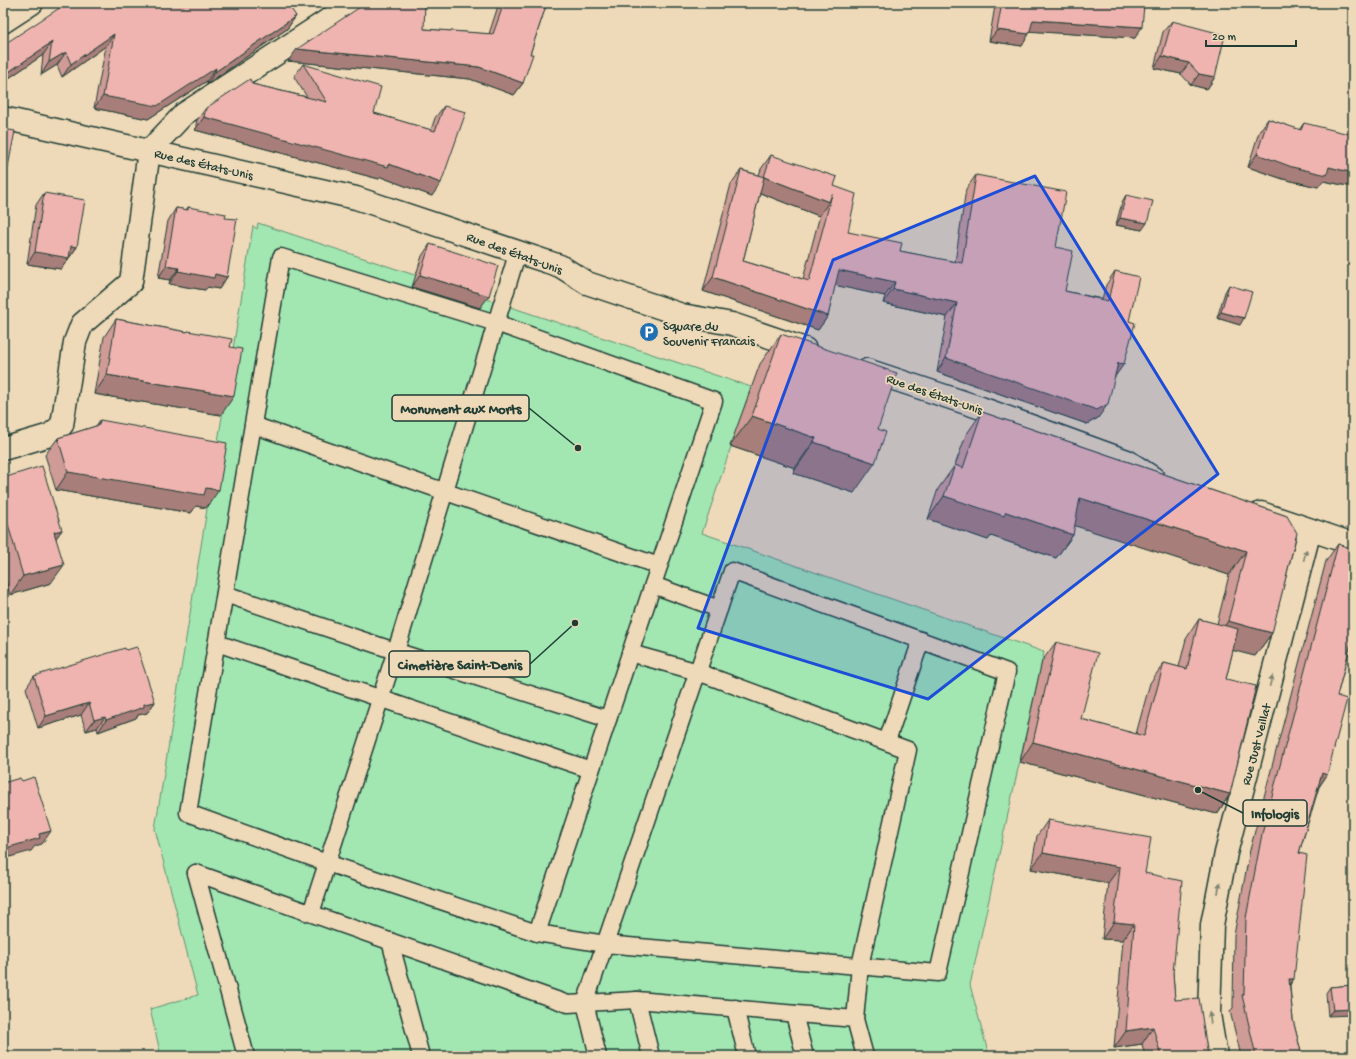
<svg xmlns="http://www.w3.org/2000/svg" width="1356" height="1059" viewBox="0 0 1356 1059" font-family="'Gochi Hand',sans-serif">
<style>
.green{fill:#a2e6b2;stroke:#609273}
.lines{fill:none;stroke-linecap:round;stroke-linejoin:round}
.service-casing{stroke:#1f3d34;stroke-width:19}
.minor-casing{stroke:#1f3d34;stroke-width:25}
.service{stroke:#eed9b8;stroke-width:16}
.minor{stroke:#eed9b8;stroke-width:22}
.wall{fill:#ce9b96;stroke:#1f3d34;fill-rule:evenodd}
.shaded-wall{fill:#a77e7a;stroke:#1f3d34}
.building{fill:#efb4af;stroke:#1f3d34;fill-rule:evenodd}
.oneway{fill:#7c836f}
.marked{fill:#1d4ed8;fill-opacity:0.2;stroke:#1d4ed8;stroke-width:3;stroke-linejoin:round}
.labels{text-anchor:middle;stroke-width:3.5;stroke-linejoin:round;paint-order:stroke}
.street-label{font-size:13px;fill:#1f3d34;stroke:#eed9b8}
.poi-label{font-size:13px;fill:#1f3d34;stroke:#eed9b8;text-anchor:start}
.leader{fill:none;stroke:#1f3d34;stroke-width:1.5}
.callout-dot{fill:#1f3d34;stroke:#eed9b8;stroke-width:1.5}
.callout{fill:#eed9b8;stroke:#1f3d34;stroke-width:1.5}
.callout-label{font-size:14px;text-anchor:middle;font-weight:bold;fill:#1f3d34}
</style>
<rect width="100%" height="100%" fill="#eed9b8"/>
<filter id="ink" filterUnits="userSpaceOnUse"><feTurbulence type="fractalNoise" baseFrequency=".025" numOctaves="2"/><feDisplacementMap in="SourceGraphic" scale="8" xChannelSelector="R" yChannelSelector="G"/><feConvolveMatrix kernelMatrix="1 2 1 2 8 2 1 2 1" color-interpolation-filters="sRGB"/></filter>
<g filter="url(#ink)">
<!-- green -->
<polygon class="green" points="258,223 751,387 702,533 1044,652 970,985 989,1056 161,1056 150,1009 198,995 155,829 253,226 257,229"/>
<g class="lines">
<!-- service casing -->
<g class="service-casing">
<g id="service">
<polyline points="253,425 659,566"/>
<polyline points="653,585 719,609"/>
<polyline points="225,594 395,651 608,719"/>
<polyline points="217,643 591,770"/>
<polyline points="630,653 698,672 908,750 860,966 855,1019"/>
<polyline points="887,741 921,640"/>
<polyline points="196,873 568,1004 637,1000 855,1019 865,1056"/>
<polyline points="196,873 246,1056"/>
<polyline points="311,913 401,635 518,251"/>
<polyline points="537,933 714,401 496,323 281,257 188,813 327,863 537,933 605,944 938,973 1007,672 732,571 605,944 585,1003 598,1056"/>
<polyline points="390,941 421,1056"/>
<polyline points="637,1000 651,1056"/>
<polyline points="735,1008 747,1056"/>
<polyline points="794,1014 805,1056"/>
</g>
</g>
<!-- minor casing -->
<g class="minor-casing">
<g id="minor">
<polyline points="3,22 32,3"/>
<polyline points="3,118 356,198 560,266 587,283 682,315 732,324 805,349"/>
<polyline points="867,370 981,408 1127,461 1153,478"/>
<polyline points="3,449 50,435 62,425 75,342 82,324 131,282 149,151 184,114 354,3"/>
<polyline points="1261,513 1353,544"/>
<polyline points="1216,1056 1209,1014 1212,925 1226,853 1310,530"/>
</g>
</g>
<!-- service -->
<use href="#service" class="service"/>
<!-- minor -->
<use href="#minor" class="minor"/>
</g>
<!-- wall -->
<g class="wall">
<polygon points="499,3 547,3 530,54 523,83 514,95 470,79 288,61 424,29 489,34"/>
<polygon points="997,3 1113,3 1135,38 1030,31 1022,46 989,41 995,6"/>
<polygon points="296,16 287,29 207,84 207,81 148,119 94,108 106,46 62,77 57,65 41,75 43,55 3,82 3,45"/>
<polygon points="1172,21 1215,77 1207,89 1191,85 1181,74 1154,68 1163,32"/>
<polygon points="303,64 374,113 431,130 435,118 444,106 432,196 381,177 379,179 195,130 197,120 206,108 252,84 307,97 294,77"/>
<polygon points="1268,119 1299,130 1304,123 1348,186 1323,181 1318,187 1283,179 1248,167 1259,132"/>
<path d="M771 155 834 186 848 232 900 251 955 262 966 189 976 175 1056 247 1065 291 1102 299 1106 285 1115 271 1114 378 1098 418 1087 424 937 372 947 317 883 303 885 296 835 285 828 316 818 330 703 291 731 184 741 170 759 175 761 169ZM760 193 819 216 820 215 803 279 743 261Z"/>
<polygon points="44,193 77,247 61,269 27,264 36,205"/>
<polygon points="1126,195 1142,230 1116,225 1122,202"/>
<polygon points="188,207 225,218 227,277 219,289 208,287 205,290 169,284 170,280 158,278 168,221 176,208 186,210"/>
<polygon points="430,244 480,308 412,287 422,256"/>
<polygon points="1229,285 1240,325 1217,318 1225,292"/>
<polygon points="116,319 187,332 188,331 230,347 221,415 94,394 104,337"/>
<polygon points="781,334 854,493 793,473 795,468 730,446 760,364"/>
<polygon points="982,412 1287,516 1272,633 1255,656 1233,650 1226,679 1230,794 1217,814 1020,762 1042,661 1056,642 1081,719 1136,734 1150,683 1164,663 1179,667 1186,639 1199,619 1217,624 1229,575 1074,525 1073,535 1056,558 991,536 988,540 928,519 938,489 955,465 966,435"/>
<polygon points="100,420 206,508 196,506 191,513 56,490 45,455 58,438 96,426"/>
<polygon points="3,478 62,530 56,538 51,583 10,595 3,570"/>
<polygon points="1338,544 1353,549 1353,640 1352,640 1337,696 1327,775 1319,787 1299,853 1290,986 1293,1020 1302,1056 1241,1056 1230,1011 1233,1008 1234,935 1250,850 1326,561"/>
<polygon points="34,676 155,702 147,713 138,715 136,718 98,732 97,728 86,731 81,715 38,728 26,688"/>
<polygon points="1048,820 1145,873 1173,973 1175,1000 1208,1056 1145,1056 1142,1044 1114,1048 1123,940 1102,939 1108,883 1031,869 1037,836"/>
<polygon points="1353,985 1328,1016 1326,993 1330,987"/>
</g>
<!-- shaded-wall -->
<g class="shaded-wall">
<polygon points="296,16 287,29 207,84 215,72"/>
<polygon points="1033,20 1142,27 1135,38 1025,31"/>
<polygon points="997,30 1029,34 1022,46 989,41"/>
<polygon points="114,34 106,46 62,77 71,64"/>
<polygon points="52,42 43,55 3,82 3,76"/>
<polygon points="297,49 479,67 523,83 514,95 470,79 288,61"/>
<polygon points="66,52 57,65 41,75 49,62"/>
<polygon points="1162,56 1189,63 1181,74 1154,68"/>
<polygon points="216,68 207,81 148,119 94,108 103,96"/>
<polygon points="1199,74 1215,77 1207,89 1191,85"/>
<polygon points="204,117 389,164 441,183 432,196 381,177 379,179 195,130"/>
<polygon points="1257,154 1329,167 1353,173 1353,178 1348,186 1323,181 1318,187 1283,179 1248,167"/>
<polygon points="764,177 829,202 819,216 755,191"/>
<polygon points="1120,218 1147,223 1142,230 1116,225"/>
<polygon points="71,246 77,247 61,269 27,264 35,252"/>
<polygon points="166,266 179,268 170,280 158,278"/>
<polygon points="839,270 895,282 885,296 829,284"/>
<polygon points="178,271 215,274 227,277 219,289 208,287 205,290 169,284"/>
<polygon points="420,275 489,296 480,308 412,287"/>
<polygon points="713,277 828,316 818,330 703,291"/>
<polygon points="893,289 957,303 947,317 883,303"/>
<polygon points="1221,312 1244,318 1240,325 1217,318"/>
<polygon points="946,358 1108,404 1098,418 1087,424 937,372"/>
<polygon points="1118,363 1124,364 1114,378"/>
<polygon points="107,375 234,396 221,415 94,394"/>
<polygon points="752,416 816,438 795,468 730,446"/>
<polygon points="814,442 875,463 854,493 793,473"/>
<polygon points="68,472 206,488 219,490 206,508 196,506 191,513 56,490"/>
<polygon points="944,496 1006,512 1073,535 1056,558 991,536 988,540 928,519"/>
<polygon points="1080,498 1246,551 1229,575 1063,522"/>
<polygon points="7,521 3,527 3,523"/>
<polygon points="62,530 49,548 54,532"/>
<polygon points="64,565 51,583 10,595 23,576"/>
<polygon points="1228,621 1272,633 1255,656 1211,645"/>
<polygon points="155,702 147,713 138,715 136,718 98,732 106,720 144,704"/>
<polygon points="89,703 81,715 38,728 46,716"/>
<polygon points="105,717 97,728 86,731 94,720"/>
<polygon points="1033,742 1230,794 1217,814 1020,762"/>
<polygon points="1322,773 1327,775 1316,791"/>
<polygon points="51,831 42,844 35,846 31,851 3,859 3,849 39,834"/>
<polygon points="1043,853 1120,867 1108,883 1031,869"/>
<polygon points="1114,922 1134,924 1123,940 1102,939"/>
<polygon points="1289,979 1294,979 1282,996"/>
<polygon points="1353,1009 1353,1015 1328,1016 1333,1010"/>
<polygon points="1153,1027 1142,1044 1114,1048 1126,1031"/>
</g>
<!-- building -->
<g class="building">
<polygon points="67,3 287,3 296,16 215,72 216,68 157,106 103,96 114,34 71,64 66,52 49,62 52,42 3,76 3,45"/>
<polygon points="366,3 425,3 424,29 493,34 504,3 547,3 530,54 533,54 523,83 479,67 297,49"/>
<polygon points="1002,3 1113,3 1144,5 1142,27 1033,20 1029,34 997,30"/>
<polygon points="1172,21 1225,35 1215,77 1199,74 1189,63 1162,56"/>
<polygon points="303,64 381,87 374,113 435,131 444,106 466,112 441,183 389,164 388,167 204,117 206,108 250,79 252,84 327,102"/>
<polygon points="1268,119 1301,130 1304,123 1353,135 1353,173 1329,167 1327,175 1292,167 1257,154"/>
<polygon points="3,129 15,131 4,187 3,186"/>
<path d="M771 155 837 177 834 186 856 194 848 232 902 243 900 251 962 263 976 175 1066 192 1056 247 1073 251 1065 291 1108 301 1115 271 1139 277 1129 321 1135 323 1124 364 1118 363 1108 404 1097 410 946 358 957 303 893 289 895 282 839 270 828 316 713 277 741 170 764 177ZM764 177 829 202 832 194 809 281 743 261Z"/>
<polygon points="44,193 85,200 77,247 71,246 69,258 35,252"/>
<polygon points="1126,195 1153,201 1147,223 1120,218"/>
<polygon points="188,207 226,214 225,218 237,219 227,277 215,274 214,278 178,271 179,268 166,266 176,208 188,210"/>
<polygon points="430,244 498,266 489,296 420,275"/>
<polygon points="1229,285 1252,292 1244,318 1221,312"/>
<polygon points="116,319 187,332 188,331 232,339 230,347 242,349 234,396 107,375"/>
<polygon points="781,334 897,373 878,429 886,432 875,463 814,442 816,438 752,416"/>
<polygon points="982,412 1287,516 1297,533 1272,633 1228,621 1246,551 1080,498 1073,535 1006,512 1004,516 944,496 955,465 963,468"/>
<polygon points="100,420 227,443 219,490 206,488 204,495 68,472 58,438 99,425"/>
<polygon points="42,466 62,530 54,532 64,565 23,576 7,521 3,523 3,478"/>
<polygon points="1338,544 1353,549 1353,635 1337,696 1347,699 1327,775 1322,773 1299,853 1307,855 1294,979 1289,979 1293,1020 1302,1056 1256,1056 1242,995 1244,994 1246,918 1262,834"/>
<polygon points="1199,619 1238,629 1226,679 1256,686 1230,794 1033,742 1056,642 1098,653 1081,719 1144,736 1164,663 1187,669"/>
<polygon points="137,647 155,702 144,704 144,707 106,720 105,717 94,720 89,703 46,716 34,676 125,648 126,650"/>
<polygon points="34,777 51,831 39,834 40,838 3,849 3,783 20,778 22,781"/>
<polygon points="1048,820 1151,838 1145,873 1182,881 1173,973 1175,1000 1199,998 1208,1056 1161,1056 1153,1027 1126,1031 1134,924 1114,922 1120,867 1043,853"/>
<polygon points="1353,985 1353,1009 1333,1010 1330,987"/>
<polygon points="3,1031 6,1040 3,1041"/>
</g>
<!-- one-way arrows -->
<defs><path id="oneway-solid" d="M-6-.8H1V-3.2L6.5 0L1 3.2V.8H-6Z"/></defs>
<g class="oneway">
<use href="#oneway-solid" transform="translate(1305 555) rotate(-76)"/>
<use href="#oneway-solid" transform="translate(1271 681) rotate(-75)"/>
<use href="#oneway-solid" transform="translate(1219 888) rotate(-79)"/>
<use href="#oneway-solid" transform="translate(1210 1018) rotate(-98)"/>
</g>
</g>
<!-- marked area -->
<path class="marked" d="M1035 176 1218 474 928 699 698 628 833 260Z"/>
<!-- icons -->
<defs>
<g id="parking-disc" transform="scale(1)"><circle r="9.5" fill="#1f6fb2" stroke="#eed9b8"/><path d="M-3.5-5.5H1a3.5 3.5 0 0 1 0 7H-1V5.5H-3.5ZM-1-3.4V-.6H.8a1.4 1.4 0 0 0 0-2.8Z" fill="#fff"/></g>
</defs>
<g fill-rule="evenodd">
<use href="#parking-disc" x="649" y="332"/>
</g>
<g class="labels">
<!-- street labels -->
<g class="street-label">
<text transform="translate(204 163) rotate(13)" y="5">Rue des États-Unis</text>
<text transform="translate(515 252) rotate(20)" y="5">Rue des États-Unis</text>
<text transform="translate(935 393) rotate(19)" y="5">Rue des États-Unis</text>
<text transform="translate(1255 744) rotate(-75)" y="5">Rue Just Veillat</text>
</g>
<!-- poi labels -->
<g class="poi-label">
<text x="663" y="330">Square du<tspan x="663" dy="15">Souvenir Francais</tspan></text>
</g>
</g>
<!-- callouts -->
<path class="leader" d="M578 448L529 408M575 623L530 664M1198 790L1243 813"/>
<g class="callout-dot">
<circle cx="578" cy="448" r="4"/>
<circle cx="575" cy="623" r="4"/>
<circle cx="1198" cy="790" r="4"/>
</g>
<g class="callout">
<rect x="392" y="395" width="137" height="26" rx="4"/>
<rect x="389" y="651" width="141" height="26" rx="4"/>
<rect x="1243" y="800" width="64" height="26" rx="4"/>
</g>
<g class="callout-label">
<text x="461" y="413">Monument aux Morts</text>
<text x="460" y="669">Cimetière Saint-Denis</text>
<text x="1275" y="818">Infologis</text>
</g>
<!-- margin -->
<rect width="1356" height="1059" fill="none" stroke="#eed9b8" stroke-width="16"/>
<rect x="8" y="8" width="1340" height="1043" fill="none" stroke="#1f3d34" stroke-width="1.5" filter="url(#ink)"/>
<!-- scale -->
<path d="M1206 40v6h90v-6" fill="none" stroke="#1f3d34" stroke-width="2"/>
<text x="1212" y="40" font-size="12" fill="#1f3d34" stroke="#eed9b8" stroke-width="3" paint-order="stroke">20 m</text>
</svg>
